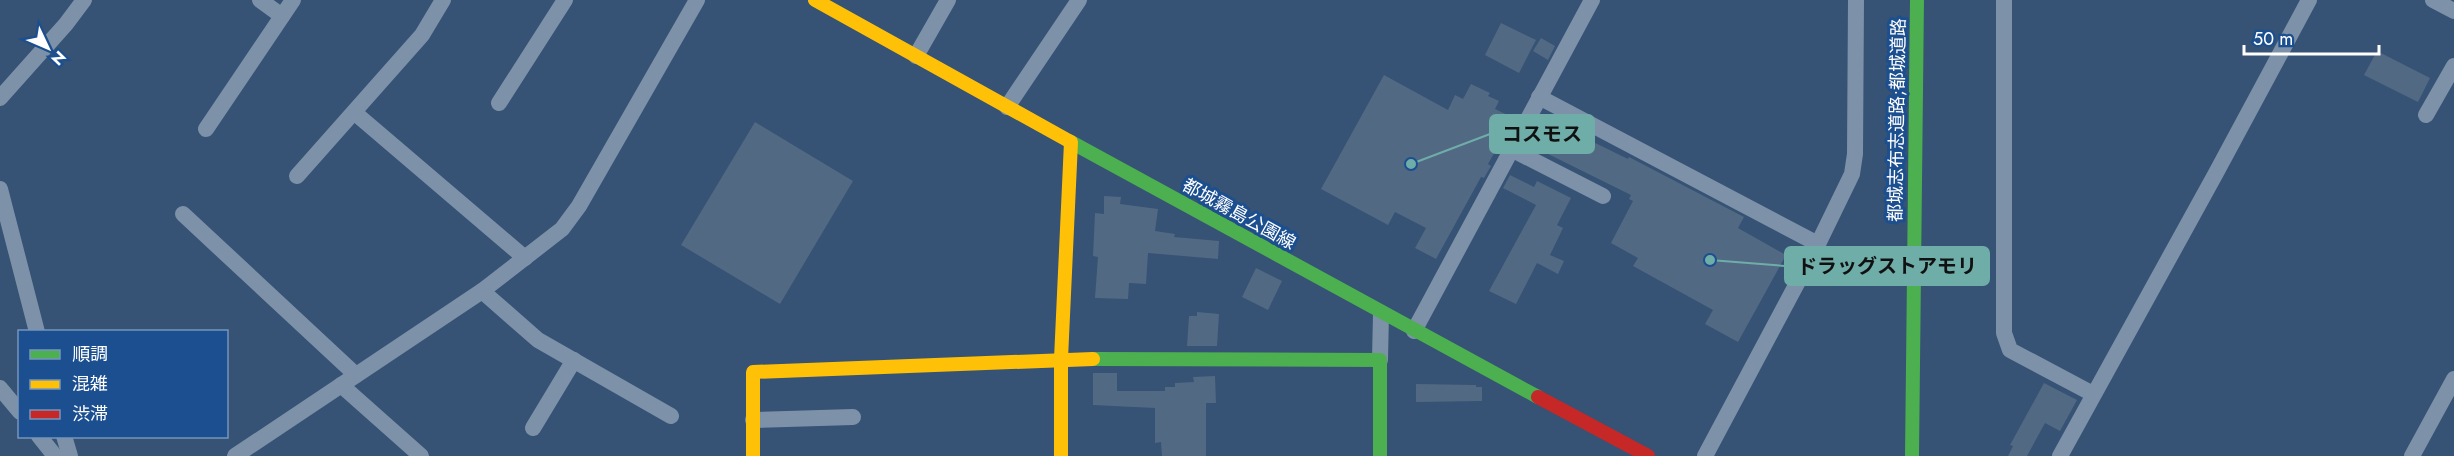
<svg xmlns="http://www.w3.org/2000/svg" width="2454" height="456" viewBox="0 0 2454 456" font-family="Jost,'Noto Sans JP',sans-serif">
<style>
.building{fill:#526984}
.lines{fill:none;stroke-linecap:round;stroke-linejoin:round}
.street{stroke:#7d92a8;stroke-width:16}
.fast{stroke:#4caf50;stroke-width:14}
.slow{stroke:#ffc107;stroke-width:14}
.jam{stroke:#c62828;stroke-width:14}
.labels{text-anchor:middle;stroke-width:6;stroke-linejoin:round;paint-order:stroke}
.street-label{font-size:18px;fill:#fff;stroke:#1b4f8f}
.leader{fill:none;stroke:#6fada8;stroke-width:2}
.callout-dot{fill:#6fada8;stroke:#1b4f8f;stroke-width:2}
.callout{fill:#6fada8;stroke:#6fada8;stroke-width:2}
.callout-label{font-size:20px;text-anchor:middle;font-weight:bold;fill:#111}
</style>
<rect width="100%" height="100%" fill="#365274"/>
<!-- building -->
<g class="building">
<polygon points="1501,23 1536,40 1519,73 1485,55"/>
<polygon points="1541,38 1555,46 1548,60 1533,51"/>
<polygon points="2377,51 2430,78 2418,102 2364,75"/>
<polygon points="1384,75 1448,110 1455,95 1463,99 1471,84 1490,93 1488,96 1499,101 1495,109 1514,118 1488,164 1491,166 1484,178 1481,177 1436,259 1415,248 1426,228 1395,212 1388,225 1321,189"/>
<polygon points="755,122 853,181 780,304 681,245"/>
<polygon points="1558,123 1580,133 1579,135 1628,159 1629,157 1744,217 1738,228 1786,255 1738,342 1705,324 1713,310 1633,266 1638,258 1611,243 1633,201 1629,199 1631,195 1544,152"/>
<polygon points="1510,175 1534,187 1537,181 1571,198 1557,225 1563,228 1550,255 1564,261 1558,274 1537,263 1516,304 1489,291 1536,205 1503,188"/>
<polygon points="1104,196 1121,197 1120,204 1158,209 1155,231 1175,234 1174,237 1219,241 1218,259 1148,253 1146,284 1129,283 1128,299 1095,298 1098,257 1093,256 1095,213 1104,214"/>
<polygon points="1256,268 1282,281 1268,310 1242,297"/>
<polygon points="1197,312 1219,314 1217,346 1187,346 1189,316 1197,316"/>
<polygon points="1093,373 1117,373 1117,391 1165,391 1165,387 1175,387 1175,383 1194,382 1193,377 1215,376 1216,403 1206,403 1206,456 1162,456 1161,442 1155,443 1155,408 1093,405"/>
<polygon points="2044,383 2077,400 2060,431 2045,423 2027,456 2008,456 2013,446 2010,445"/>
<polygon points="1416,384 1476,385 1476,387 1482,387 1482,401 1416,402"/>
</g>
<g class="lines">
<!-- street -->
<g class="street">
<polyline points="260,0 282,16"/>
<polyline points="2004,0 2004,333 2010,350 2093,394"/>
<polyline points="2433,0 2454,11"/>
<polyline points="916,56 948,0"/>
<polyline points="1539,97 1818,244"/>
<polyline points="0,98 66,24 84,0"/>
<polyline points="499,103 565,0"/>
<polyline points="1007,107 1079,0"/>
<polyline points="355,113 525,258"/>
<polyline points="2426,115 2454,66"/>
<polyline points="206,129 293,0"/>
<polyline points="1511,149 1603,196"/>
<polyline points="297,176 422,35 443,0"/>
<polyline points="0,189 37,332"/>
<polyline points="183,214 356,375"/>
<polyline points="482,291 538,340 671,416"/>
<polyline points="1414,331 1592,0"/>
<polyline points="1380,360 1381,313"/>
<polyline points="341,385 421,456"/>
<polyline points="0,388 20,412"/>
<polyline points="753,420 853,417"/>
<polyline points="533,428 574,360"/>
<polyline points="39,436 55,456"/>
<polyline points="64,436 70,456"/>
<polyline points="235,456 482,291 562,229 579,206 697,0"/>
<polyline points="1705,456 1818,244 1852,174 1855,154 1856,0"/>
<polyline points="2060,456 2216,173 2309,0"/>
<polyline points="2412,456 2454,379"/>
</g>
<!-- fast -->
<g class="fast">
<polyline points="1069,141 1538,397"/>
<polyline points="1093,359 1380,360 1380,456"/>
<polyline points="1912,456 1917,0"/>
</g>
<!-- slow -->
<g class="slow">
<polyline points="815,0 1069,141"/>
<polyline points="753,456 753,372 1093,359"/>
<polyline points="1061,456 1061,359 1071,142"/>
</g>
<!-- jam -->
<polyline class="jam" points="1538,397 1648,456"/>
</g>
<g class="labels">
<!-- street labels -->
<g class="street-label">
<text transform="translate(1897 120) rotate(-89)" y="6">都城志布志道路;都城道路</text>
<text transform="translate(1239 214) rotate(29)" y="6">都城霧島公園線</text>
</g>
</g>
<!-- callouts -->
<path class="leader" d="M1411 164L1490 134M1710 260L1785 266"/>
<g class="callout-dot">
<circle cx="1411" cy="164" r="6"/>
<circle cx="1710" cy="260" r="6"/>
</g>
<g class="callout">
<rect x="1490" y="115" width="104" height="38" rx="6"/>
<rect x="1785" y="247" width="204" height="38" rx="6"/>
</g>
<g class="callout-label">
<text x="1542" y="141">コスモス</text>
<text x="1887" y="273">ドラッグストアモリ</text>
</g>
<!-- legend -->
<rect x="18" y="330" width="210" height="108" fill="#1b4f8f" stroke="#7695bc" stroke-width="1.5"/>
<rect x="30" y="350" width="30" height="9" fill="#4caf50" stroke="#7695bc" stroke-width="1.5"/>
<text x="72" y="360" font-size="18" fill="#ffffff">順調</text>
<rect x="30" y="380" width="30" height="9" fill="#ffc107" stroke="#7695bc" stroke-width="1.5"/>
<text x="72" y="390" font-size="18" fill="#ffffff">混雑</text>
<rect x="30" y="410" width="30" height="9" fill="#c62828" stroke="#7695bc" stroke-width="1.5"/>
<text x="72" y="420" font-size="18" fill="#ffffff">渋滞</text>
<!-- north arrow -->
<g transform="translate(48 48) rotate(134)" stroke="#1b4f8f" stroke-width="4.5" paint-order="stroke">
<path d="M0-4.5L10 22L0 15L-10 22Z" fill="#ffffff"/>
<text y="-9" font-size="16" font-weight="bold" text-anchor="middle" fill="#ffffff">N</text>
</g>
<!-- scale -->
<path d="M2244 45v9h135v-9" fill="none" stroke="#ffffff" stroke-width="3"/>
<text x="2253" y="45" font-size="18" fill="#ffffff" stroke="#1b4f8f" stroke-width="4.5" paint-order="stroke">50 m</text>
</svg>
